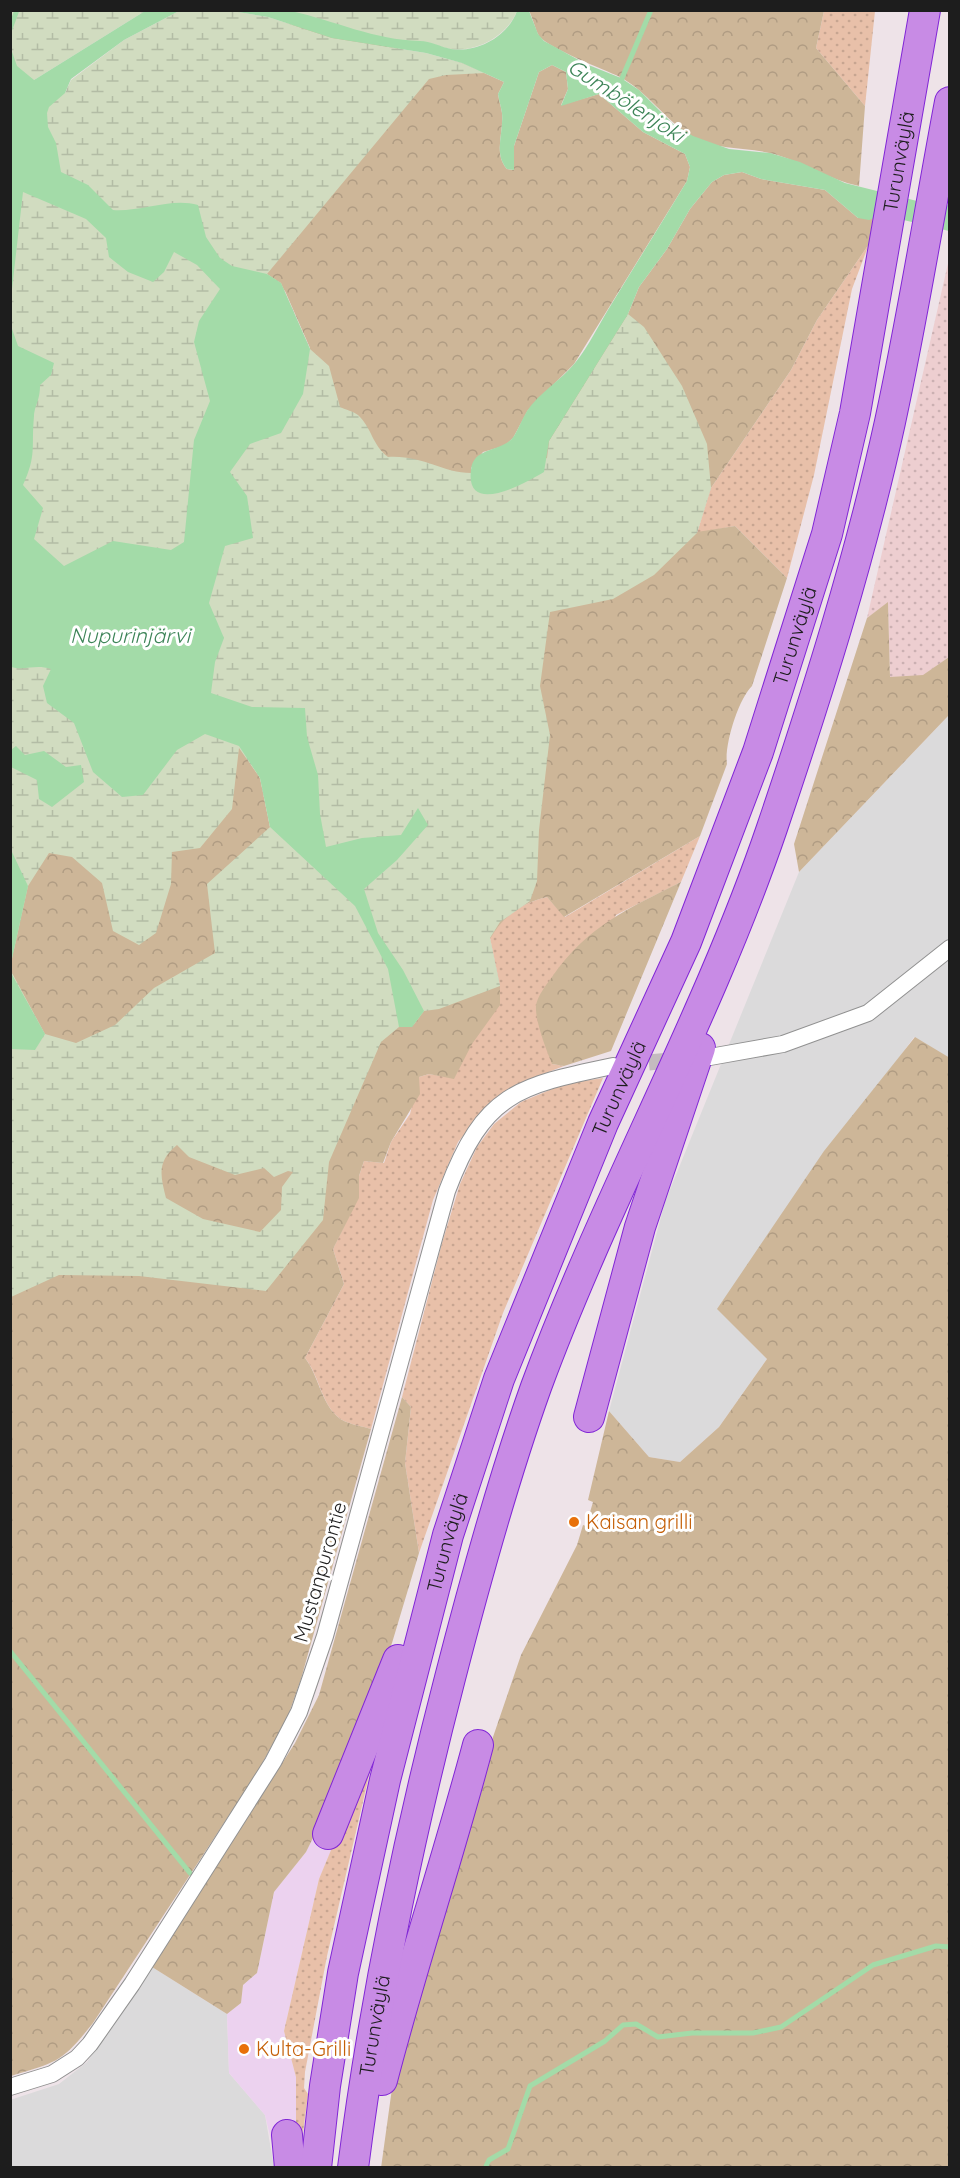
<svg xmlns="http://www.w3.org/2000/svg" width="960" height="2178" viewBox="0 0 960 2178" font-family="Quicksand,sans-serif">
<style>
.residential{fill:#dbdadb}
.commercial{fill:#ecd2ef}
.farmland{fill:url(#farmland-dots)}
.grass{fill:url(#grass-dots)}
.forest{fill:url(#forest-crowns)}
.wetland{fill:url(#wetland-marsh);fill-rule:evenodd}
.water{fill:#a3dba8}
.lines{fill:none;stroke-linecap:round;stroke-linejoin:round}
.stream{stroke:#a3dba8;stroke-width:5}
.minor-tunnel{stroke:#c4bbbf;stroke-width:16;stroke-dasharray:16 8;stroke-linecap:butt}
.minor-casing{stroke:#919191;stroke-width:18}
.motorway-casing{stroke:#8126d6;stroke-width:32}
.minor{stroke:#fff;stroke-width:16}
.motorway{stroke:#c88be5;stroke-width:30}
.food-dot{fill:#e8710a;stroke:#fff;stroke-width:2}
.labels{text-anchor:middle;stroke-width:6;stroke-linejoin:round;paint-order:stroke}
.street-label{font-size:20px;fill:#1d1d1d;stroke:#fff}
.food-label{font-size:20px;fill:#c56008;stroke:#fff;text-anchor:start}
.water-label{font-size:21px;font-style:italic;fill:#3c8457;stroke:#fff}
</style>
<defs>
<pattern id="farmland-dots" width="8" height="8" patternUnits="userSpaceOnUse" patternTransform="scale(1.5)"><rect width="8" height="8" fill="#edced0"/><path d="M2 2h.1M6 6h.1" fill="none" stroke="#cbb0b2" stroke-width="1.8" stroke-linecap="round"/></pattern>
<pattern id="grass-dots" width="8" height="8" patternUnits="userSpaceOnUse" patternTransform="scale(1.5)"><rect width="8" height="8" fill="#e8c0a9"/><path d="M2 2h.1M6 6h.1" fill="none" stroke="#c7a591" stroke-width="1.8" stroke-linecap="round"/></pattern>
<pattern id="forest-crowns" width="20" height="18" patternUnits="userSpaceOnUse" patternTransform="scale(1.5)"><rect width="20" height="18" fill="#cdb698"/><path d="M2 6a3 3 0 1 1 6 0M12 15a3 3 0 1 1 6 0" fill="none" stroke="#b09c83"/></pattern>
<pattern id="wetland-marsh" width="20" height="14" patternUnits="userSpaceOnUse" patternTransform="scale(1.5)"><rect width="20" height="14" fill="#d1dcc0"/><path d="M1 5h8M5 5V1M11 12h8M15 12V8" fill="none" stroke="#b3bca5"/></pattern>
</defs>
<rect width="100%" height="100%" fill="#eee3e8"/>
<!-- residential -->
<g class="residential">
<polygon points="949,715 949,1058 914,1037 718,1309 767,1359 719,1427 680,1462 649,1457 609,1411 665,1202 799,872"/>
<polygon points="152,1967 227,2014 229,2073 265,2115 274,2167 11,2167 10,2100 59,2084 87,2062"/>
</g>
<!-- commercial -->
<polygon class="commercial" points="318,1828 336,1839 319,1879 284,2031 296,2077 296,2131 271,2140 265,2115 229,2073 227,2014 241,2003 243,1985 257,1973 274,1892 306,1852"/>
<!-- farmland -->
<polygon class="farmland" points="949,259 949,657 921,677 890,677 888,603 867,618"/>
<!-- grass -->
<g class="grass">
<polygon points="824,11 875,11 865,106 816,48"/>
<polygon points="869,244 852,289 814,475 787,578 735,526 697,533 711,488 791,370 817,320"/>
<path d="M700 836 681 882 616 915 552 1064 564 1066 520 1083 486 1108 458 1142 433 1200 371 1429C362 1426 352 1425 344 1421 322 1410 320 1376 305 1358L344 1284 333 1249 358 1198 359 1176 364 1161 384 1163 391 1142 410 1114 419 1077 429 1074 454 1078 500 986 490 938C503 916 522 903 547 897L565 917Z"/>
<polygon points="603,1078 503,1313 419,1553 405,1463 411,1407 402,1397 442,1243 460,1184 477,1147 494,1124 521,1102 564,1084"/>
<polygon points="378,1737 327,1956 305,2072 304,2088 308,2094 301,2148 296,2131 296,2077 284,2031 319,1879"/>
</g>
<!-- forest -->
<g class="forest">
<path d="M179 11H232L462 63 504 82 498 94C499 100 501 107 502 113 504 133 493 153 507 169L514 170V146L539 72 552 65 566 72 568 89 561 105 599 94 643 132 685 154 690 167 687 181 574 364 528 410 513 438 504 446 483 452 471 468 473 487 628 314 639 287 667 249 690 209 712 182 724 175 742 172 761 179 825 190 858 218H873L869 244 817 320 791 370 711 488 697 532 735 526 787 578 752 686C739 698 724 745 727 764L700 836 564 917 547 897C522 903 503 916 490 939L500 986V1005L472 1044 454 1079 429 1074 419 1077 420 1094 391 1142 383 1163 364 1161 359 1176V1198L333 1249 344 1284 305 1358C319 1375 322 1410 344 1421 352 1425 362 1426 371 1429L301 1679 288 1716 258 1771 93 2023C61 2063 59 2061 11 2076L10 1049 21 994 11 971 12 850 239 746 260 778 270 827 310 348 285 291 267 274Z"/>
<path d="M529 11H824L816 48 865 106 859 186C829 180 803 162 774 154 744 146 719 152 690 135 664 119 648 92 620 77 603 69 550 49 539 36 535 29 533 18 529 11Z"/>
<polygon points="888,602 890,677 923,675 949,657 949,715 799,872 794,844 867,618"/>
<path d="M681 882 611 1051 564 1066 552 1064C546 1049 535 1021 536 1006 537 996 547 984 552 977 586 927 629 908 681 882Z"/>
<polygon points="915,1037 950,1058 949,2167 381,2168 393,2081 466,1816 521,1655 577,1545 583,1525 586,1526 593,1502 588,1500 609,1411 649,1457 680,1462 719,1427 767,1359 717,1309 824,1151"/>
<polygon points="402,1397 411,1407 405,1463 419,1553 392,1643 318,1828 306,1852 274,1892 257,1973 243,1985 241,2003 227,2014 152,1967 295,1743 319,1695"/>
</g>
<!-- wetland -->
<g class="wetland">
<path d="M11 11H145L34 80 65 93 71 80 124 40 179 11H232L268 17 332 38 426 53 462 63 485 73 446 75 429 79 267 274 281 283 310 349 329 366 340 407C346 410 353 411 358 415 372 428 372 445 388 457 423 455 442 473 471 473V478L547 458 549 441 628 314 644 327 682 386 707 444 711 488 697 533 654 575 613 599 550 612 540 686 550 735 539 830 537 881 530 901 500 922 490 938 500 986 439 1009 424 1011 412 1027H399L381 1042 329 1162 323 1220 266 1291 139 1276 59 1275 11 1297V971L45 1034 76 1043 115 1025 154 988 215 953 207 884 270 827 260 778 239 748 232 809 200 848 172 852 171 884 156 933 139 945 113 931 102 883 72 857 49 853 28 886 11 963ZM177 1145 189 1157 235 1175 264 1168 274 1177 288 1171 293 1172 282 1187 281 1210 260 1232 203 1219 166 1198C160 1175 157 1161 177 1145Z"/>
<path d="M289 11H517C507 36 477 53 450 49 441 47 432 43 423 42 417 41 411 43 405 42 371 40 322 20 289 11Z"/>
</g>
<!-- water -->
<g class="water">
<path d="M145 11H179L124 40 71 79 65 93 49 107 47 113 48 127 56 143 61 172 88 185 113 210C141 212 172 197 198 205L206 237 220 258 232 266 267 274 281 283 310 349 303 394 281 433 250 444 230 472 247 496 253 538 225 546 209 603 224 638 215 662 211 693 252 707 305 708 307 737 318 775 320 814 326 847 362 838 401 835 418 808 428 825 397 860 364 889 378 933 403 970 424 1011 412 1027H399L388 969 355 906 270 827 260 778 239 746 205 734 177 750 143 795 122 797 93 772 74 723 47 703 43 686 51 669C35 664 26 671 11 667V326L18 346 54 363 51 375 40 385C40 401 35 404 34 416 31 448 37 454 23 485L43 508 34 539 64 566 113 541 171 550 184 542 194 440 210 401 194 342 199 321 220 289 197 265 174 252 164 272 153 282 128 272 109 257 106 238 86 219 23 192 11 298V49L17 66 34 80Z"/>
<path d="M232 11C251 11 273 7 291 11 336 21 374 40 420 41 430 41 441 47 451 49 478 53 508 36 517 11H529L538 34 544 41 586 64 621 78 639 90 673 124 693 136 729 149 770 153 800 162 845 183 917 201 944 206 949 205V231L883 215 869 220 858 218 825 190 761 179 742 172 724 175 712 182 690 209 667 249 639 287 628 314 549 441 544 472C527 482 465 518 471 470 473 446 503 453 514 436 519 428 522 419 527 411 539 393 561 380 575 363 589 346 599 324 611 305 636 264 662 222 687 181L690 167 685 154 643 132 599 94 561 106 568 89 566 72 552 65 539 72 514 146V170L507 169C493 153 504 133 502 113 501 107 499 100 498 94L504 82 462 63 426 53 332 38 268 17Z"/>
<polygon points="16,746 25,755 44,751 66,767 81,765 84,782 52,807 39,799 37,780 11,767 11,750"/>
<polygon points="11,850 28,886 11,963 10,850"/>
<polygon points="10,971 45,1034 35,1050 11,1049"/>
</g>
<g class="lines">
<!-- stream -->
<g class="stream">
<polyline points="10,29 17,10"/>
<polyline points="620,83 651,10"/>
<polyline points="10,1651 190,1873"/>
<polyline points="485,2168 489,2160 508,2149 530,2086 605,2041 623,2025 636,2024 658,2037 692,2033 753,2033 781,2027 873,1965 936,1946 950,1947"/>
</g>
<!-- minor-tunnel -->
<polyline class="minor-tunnel" points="625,1065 683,1059"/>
<!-- minor casing -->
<g class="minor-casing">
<g id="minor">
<polyline points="710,1057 783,1044 868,1013 950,948"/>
<path d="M10 2087 52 2074 77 2058 90 2044 132 1984 273 1762 299 1712 325 1636 447 1191C484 1093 517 1086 613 1066"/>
</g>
</g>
<!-- motorway casing -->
<g class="motorway-casing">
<g id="motorway">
<polyline points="589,1417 640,1227 700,1048"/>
<polyline points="328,1834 398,1660"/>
<path d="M382 2080C411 1968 448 1858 478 1745"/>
<polyline points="287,2135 290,2168"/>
<path id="s1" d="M316 2168 325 2086 343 1973 385 1780 448 1535 499 1379 603 1123 686 942 758 752 827 534 855 413 925 10"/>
<path id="s2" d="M353 2168C374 2002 408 1840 450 1678 475 1581 502 1482 536 1387 606 1197 707 1019 772 828 817 695 860 559 890 422 913 316 930 208 950 102"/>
</g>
</g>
<!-- minor -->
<use href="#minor" class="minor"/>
<!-- motorway -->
<use href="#motorway" class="motorway"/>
</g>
<!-- markers -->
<g class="food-dot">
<circle cx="574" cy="1522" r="6"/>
<circle cx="244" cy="2049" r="6"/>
</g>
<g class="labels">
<!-- street labels -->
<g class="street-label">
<text dy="7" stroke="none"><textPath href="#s1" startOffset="2098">Turunväylä</textPath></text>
<text dy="7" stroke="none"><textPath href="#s1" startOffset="1612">Turunväylä</textPath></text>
<text dy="7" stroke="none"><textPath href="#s1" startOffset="1126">Turunväylä</textPath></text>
<text dy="7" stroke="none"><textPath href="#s1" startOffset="640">Turunväylä</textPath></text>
<text transform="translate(320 1572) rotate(-74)" y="7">Mustanpurontie</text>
<text dy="7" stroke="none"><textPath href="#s2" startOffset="144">Turunväylä</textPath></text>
</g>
<!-- food labels -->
<g class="food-label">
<text x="586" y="1529">Kaisan grilli</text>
<text x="256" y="2056">Kulta-Grilli</text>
</g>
<!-- water labels -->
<g class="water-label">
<text transform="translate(626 101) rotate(33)" y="7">Gumbölenjoki</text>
<text x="130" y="643">Nupurinjärvi</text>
</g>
</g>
<!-- border -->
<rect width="960" height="2178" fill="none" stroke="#1d1d1d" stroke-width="24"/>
</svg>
